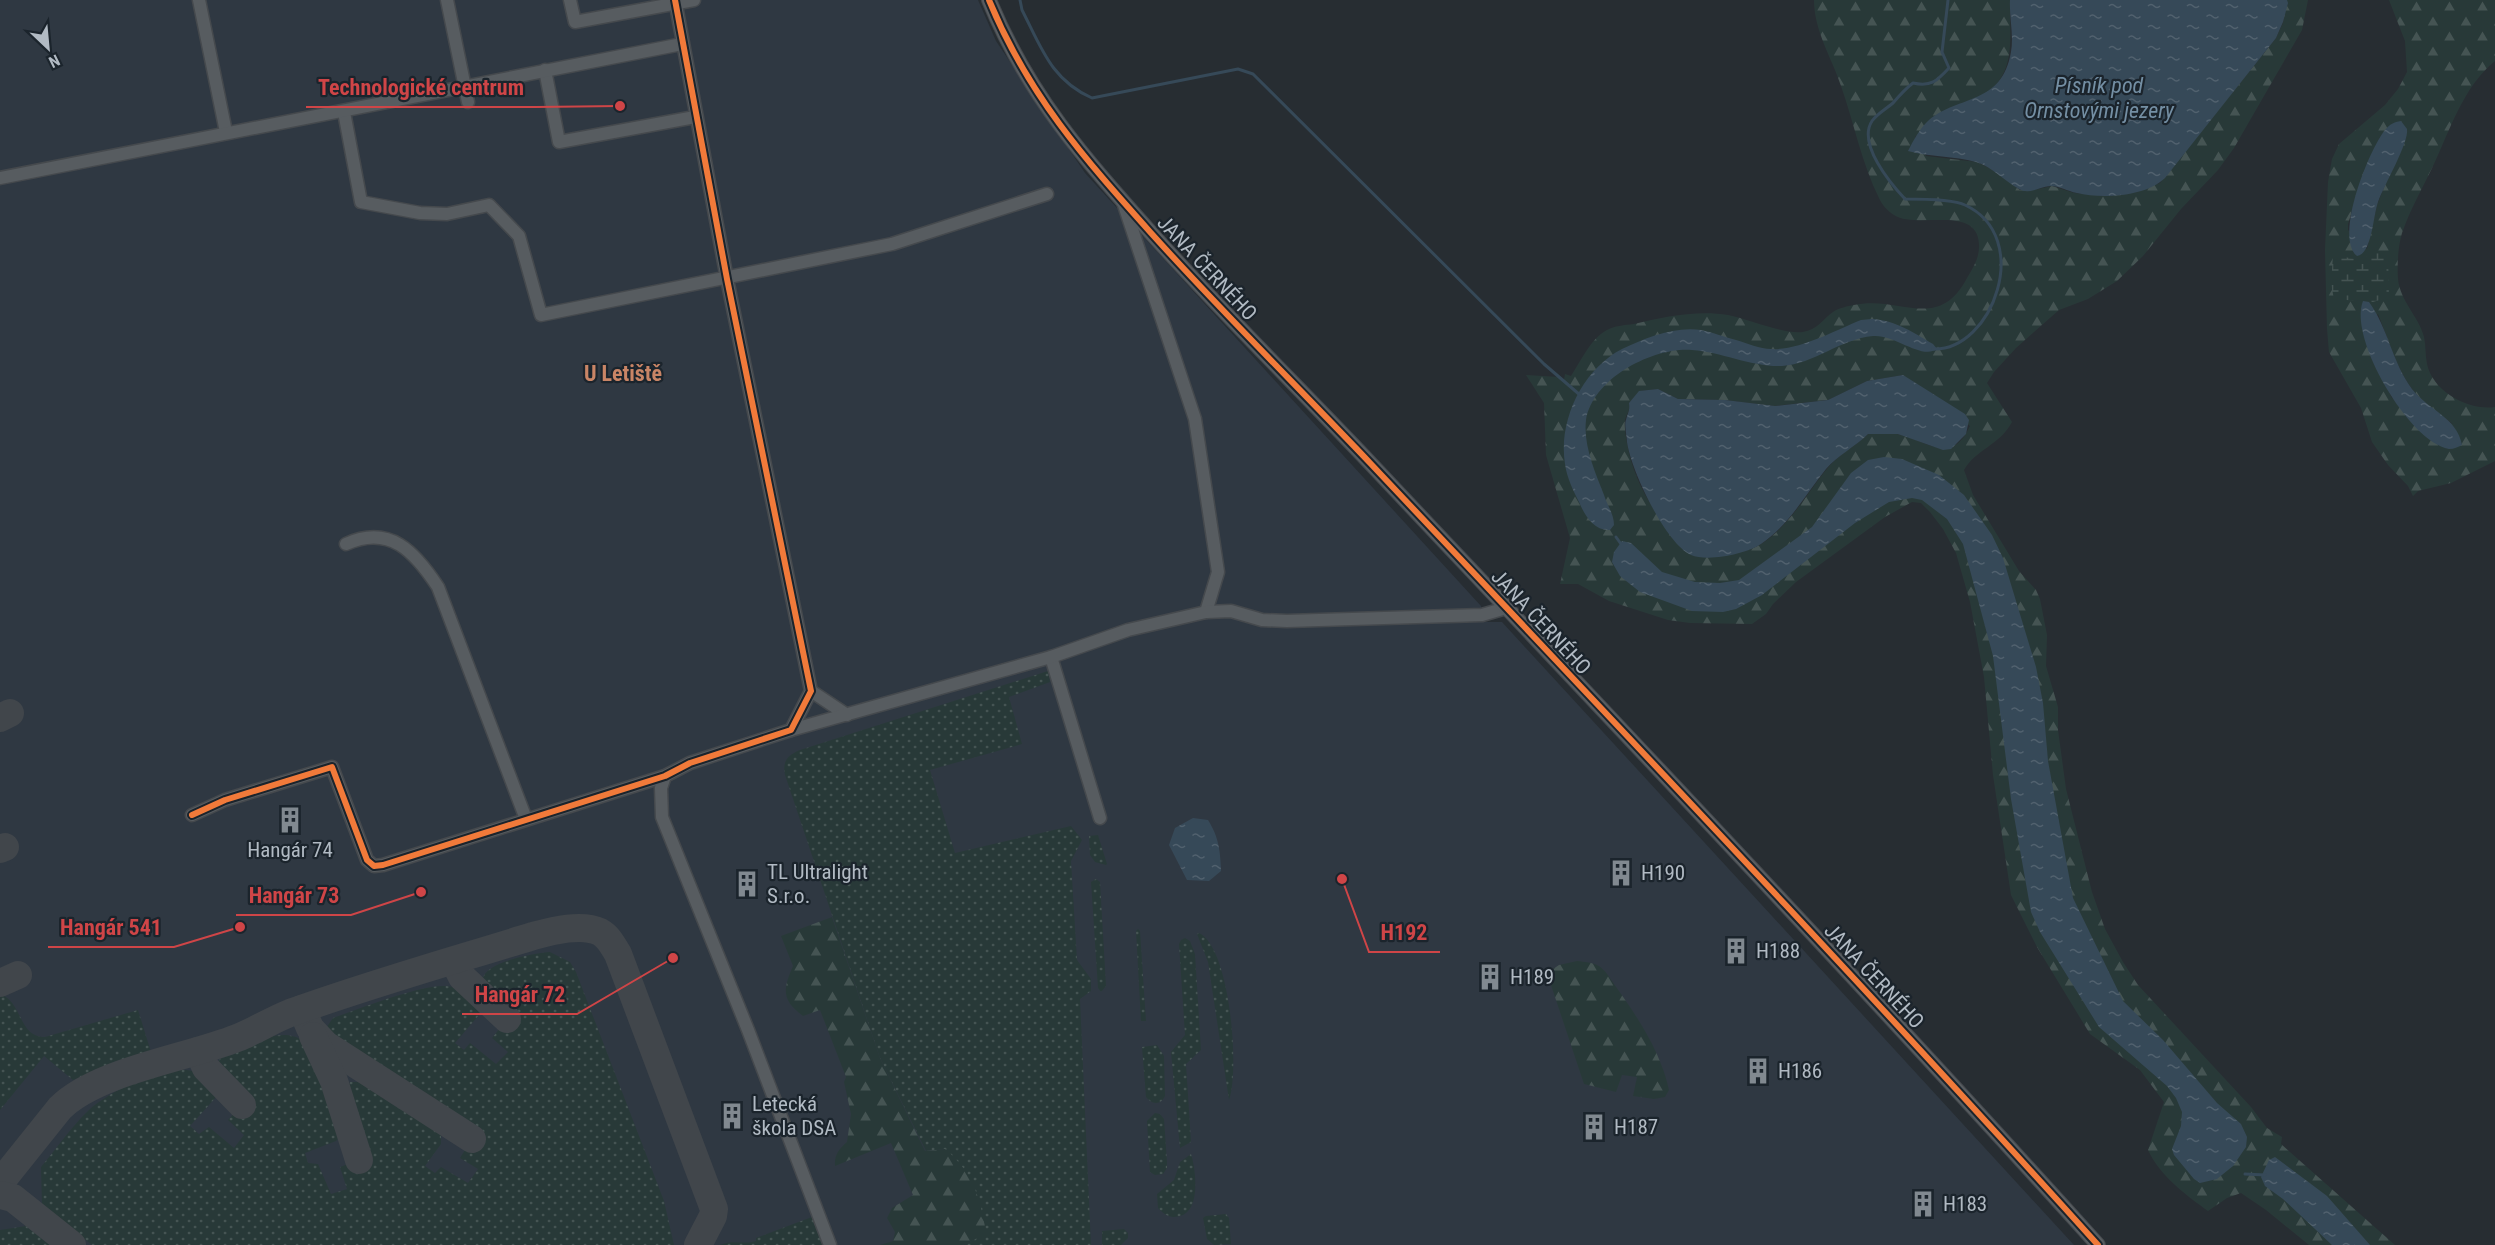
<svg xmlns="http://www.w3.org/2000/svg" width="2495" height="1245" viewBox="0 0 2495 1245" font-family="'Roboto Condensed',sans-serif">
<style>
.airport{fill:#2f3842}
.grass{fill:url(#grass-dots)}
.forest{fill:url(#forest-firs);fill-rule:evenodd}
.wetland{fill:url(#wetland-marsh)}
.water{fill:url(#water-ripples)}
.lines{fill:none;stroke-linecap:round;stroke-linejoin:round}
.stream{stroke:#364958;stroke-width:3}
.taxiway{stroke:#41464b;stroke-width:28}
.minor-casing{stroke:#45494d;stroke-width:15}
.tertiary-casing{stroke:#45494d;stroke-width:16}
.minor{stroke:#575c60;stroke-width:12}
.tertiary{stroke:#575c60;stroke-width:14}
.cycleway-casing{stroke:#1b242c;stroke-width:10}
.cycleway{stroke:#f17a3a;stroke-width:6}
.labels{text-anchor:middle;stroke-width:4.5;stroke-linejoin:round;paint-order:stroke}
.street-label{font-size:21px;fill:#b1bac3;stroke:#1b242c}
.poi-label{font-size:21px;fill:#b1bac3;stroke:#1b242c;text-anchor:start}
.water-label{font-size:22px;font-style:italic;fill:#748fa4;stroke:#1b242c}
.neighbourhood-label{font-size:22px;font-weight:bold;fill:#c98566;stroke:#1b242c}
.leader{fill:none;stroke:#cf4547;stroke-width:2}
.callout-dot{fill:#cf4547;stroke:#1b242c;stroke-width:2}
.callout-label{font-size:22px;text-anchor:middle;font-weight:bold;fill:#cf4547;stroke:#1b242c;stroke-width:4.5;stroke-linejoin:round;paint-order:stroke}
</style>
<defs>
<pattern id="grass-dots" width="8" height="8" patternUnits="userSpaceOnUse" patternTransform="scale(1.5)"><rect width="8" height="8" fill="#283938"/><path d="M2 2h.1M6 6h.1" fill="none" stroke="#455453" stroke-width="1.8" stroke-linecap="round"/></pattern>
<pattern id="forest-firs" width="22" height="20" patternUnits="userSpaceOnUse" patternTransform="scale(1.5)"><rect width="22" height="20" fill="#283938"/><path d="M5 1l3.5 6h-7zM16 11l3.5 6h-7z" fill="#455453"/></pattern>
<pattern id="wetland-marsh" width="20" height="14" patternUnits="userSpaceOnUse" patternTransform="scale(1.5)"><rect width="20" height="14" fill="#283938"/><path d="M1 5h8M5 5V1M11 12h8M15 12V8" fill="none" stroke="#455453"/></pattern>
<pattern id="water-ripples" width="26" height="14" patternUnits="userSpaceOnUse" patternTransform="scale(1.5)"><rect width="26" height="14" fill="#364958"/><path d="M2 4q2-2 4 0t4 0M15 11q2-2 4 0t4 0" fill="none" stroke="#51616e"/></pattern>
</defs>
<rect width="100%" height="100%" fill="#272d32"/>
<!-- airport -->
<polygon class="airport" points="0,0 978,0 996,41 1085,173 1481,606 1483,622 1502,622 2074,1245 0,1245"/>
<!-- grass -->
<g class="grass">
<path d="M1048 671 1050 682 1009 697 1022 744 930 770 955 853 1071 826 1082 840 1071 861 1077 960 1091 979V991L1080 999 1091 1245H962L974 1240 945 1149 926 1151 880 1058 785 775C782 761 788 755 800 750Z"/>
<polygon points="1098,835 1107,864 1106,865 1095,862 1090,855 1089,836"/>
<polygon points="1096,879 1100,882 1106,986 1101,992 1098,988 1091,882"/>
<polygon points="1138,929 1140,931 1146,1021 1141,1021 1136,931"/>
<path d="M1199 933C1230 947 1240 1070 1229 1100L1208 962 1197 934Z"/>
<polygon points="1185,938 1190,941 1195,954 1201,1050 1186,1064 1191,1142 1180,1148 1171,1052 1185,1035 1179,944 1181,940"/>
<path d="M550 952 570 962 576 972 664 1201 674 1245H92L42 1205 41 1167C57 1148 71 1127 89 1110 108 1092 174 1058 199 1074 206 1079 212 1089 218 1095L190 1126 199 1134 209 1127 234 1148 244 1135 228 1120 248 1098 221 1073 217 1064C225 1048 240 1047 255 1041 269 1037 282 1032 296 1037 320 1045 334 1113 341 1136L336 1141 305 1153 308 1163 318 1164 331 1194 347 1189 340 1167 367 1157 345 1093 350 1082H366L441 1130V1144L425 1166 435 1173 441 1167 468 1183 478 1169 460 1158 476 1132 334 1043 327 1035 326 1028 333 1018C358 1009 422 984 446 986 461 987 470 998 480 1008L479 1015 455 1043 464 1050 470 1043 496 1064 508 1052 492 1038 513 1012C504 1004 484 993 483 981 481 962 536 953 550 952Z"/>
<path d="M0 994C23 1002 18 1037 45 1037L138 1010 151 1052 73 1080 44 1056 0 1110Z"/>
<path d="M1157 1045 1164 1056 1165 1096C1161 1105 1152 1105 1146 1097L1142 1047Z"/>
<polygon points="1155,1113 1160,1114 1164,1119 1167,1162 1167,1168 1163,1174 1155,1175 1150,1172 1147,1121"/>
<path d="M1191 1154C1196 1170 1201 1211 1180 1216 1170 1219 1165 1215 1158 1208L1157 1194 1174 1180 1180 1162Z"/>
<polygon points="1226,1214 1229,1218 1231,1244 1214,1245 1207,1239 1203,1218 1206,1216"/>
<path d="M812 1217 820 1223 826 1245H720C733 1239 744 1245 756 1241V1238Z"/>
<polygon points="26,1226 50,1245 0,1245 0,1230"/>
<polygon points="1124,1229 1128,1233 1128,1238 1121,1245 1102,1245 1102,1231"/>
</g>
<!-- forest -->
<g class="forest">
<path d="M1814 0H2010C2009 32 2018 73 1985 94 1971 103 1953 107 1938 115 1928 121 1924 131 1915 137L1926 156 1977 162 1991 169 2020 190H2034L2052 186 2074 193 2106 196 2134 192 2160 183 2276 38 2283 23 2287 0H2308L2302 30 2234 148 2218 170 2181 209 2143 256 2117 281 2088 299 2059 310 2016 348 1994 372 1987 383 2012 422C2000 445 1975 450 1964 470L1973 495 2019 571 2036 590 2040 599 2047 635 2046 666 2058 707V730L2066 789 2092 892 2105 929 2123 962 2138 985 2251 1107 2267 1128 2282 1137 2281 1144 2395 1245H2309L2266 1210 2241 1193 2227 1198 2208 1211C2186 1195 2160 1176 2148 1150L2164 1102 2140 1070 2090 1034 2037 947 2011 895 1993 775 1984 677 1970 602 1956 553 1943 529 1930 512 1921 503 1912 502 1885 517 1796 582 1773 604 1766 614 1752 624 1690 623 1668 620 1609 601 1578 584H1560L1570 538 1546 455 1544 403 1526 375 1559 377 1564 380 1565 374 1571 376C1581 361 1591 338 1607 330 1614 326 1625 325 1634 324 1664 317 1696 310 1728 315 1748 319 1785 335 1803 332 1817 330 1823 319 1833 312 1839 308 1848 306 1854 305 1900 295 1938 333 1967 278 1973 268 1980 257 1979 244 1977 204 1917 230 1894 215 1888 211 1882 205 1879 198 1862 164 1854 123 1841 86 1832 58 1814 31 1814 0ZM1903 375 1970 426C1951 467 1927 440 1897 434 1887 432 1878 433 1868 434 1855 447 1837 455 1826 470 1804 497 1778 546 1740 552 1722 555 1702 551 1684 549 1658 519 1634 485 1627 443 1626 438 1624 425 1625 420 1627 412 1630 413 1629 403L1640 391 1658 389 1678 399 1725 400 1774 406 1828 400 1867 381Z"/>
<path d="M2389 0H2495V61C2463 87 2450 130 2433 166 2422 189 2410 210 2402 233 2398 246 2397 266 2398 279 2400 301 2419 317 2424 337 2426 346 2425 355 2427 364 2433 392 2469 411 2495 407V461L2451 483 2418 491 2413 496 2408 486 2388 465 2372 442 2361 408 2329 352 2327 329 2325 250 2328 182 2332 159 2339 144 2385 105 2398 89 2407 72 2405 41ZM2380 137 2389 175 2377 205 2367 249 2348 230V224L2363 175ZM2378 314C2390 343 2399 379 2423 401 2432 409 2443 416 2453 424L2392 398 2373 362 2363 326Z"/>
<path d="M832 917 880 1058 925 1151 945 1149C973 1172 980 1197 986 1232L974 1240 962 1245H880L893 1241 895 1232 887 1218 892 1208 913 1195 891 1143 835 1166C834 1155 839 1149 847 1142L851 1114 844 1082 846 1077 820 1010 803 1016C781 1000 783 989 793 966L781 936Z"/>
<path d="M1577 961C1585 962 1592 962 1599 966 1605 970 1610 978 1614 984 1637 1016 1661 1052 1669 1090L1665 1097 1654 1099 1633 1096 1637 1077 1622 1075 1616 1092 1584 1084 1547 973 1559 965Z"/>
</g>
<!-- wetland -->
<polygon class="wetland" points="2375,251 2388,252 2389,297 2373,302 2334,299 2331,284 2333,255 2361,260"/>
<!-- water -->
<g class="water">
<path d="M2010 0H2287L2288 3 2283 22 2276 38 2165 178C2145 197 2102 199 2077 193 2067 191 2060 186 2050 186 2039 187 2029 195 2019 189 2004 181 1993 167 1976 162 1954 156 1930 157 1908 151 1913 141 1920 128 1929 120 1959 95 2002 105 2011 52 2014 35 2009 17 2010 0Z"/>
<path d="M2401 121 2407 129C2409 143 2384 185 2378 202 2373 216 2372 254 2357 256 2334 236 2369 150 2385 130 2390 124 2394 122 2401 121Z"/>
<path d="M2363 301 2369 302C2388 328 2392 362 2412 389 2428 410 2457 417 2462 445 2458 447 2454 449 2449 449 2409 442 2348 338 2363 301Z"/>
<path d="M1872 319C1895 320 1914 333 1933 344L1937 349C1921 360 1895 334 1873 336 1840 339 1814 364 1782 366 1751 367 1722 352 1692 350 1653 347 1593 378 1586 420 1583 445 1595 472 1604 495 1607 505 1614 514 1614 525L1610 530C1594 531 1585 516 1579 502 1573 490 1567 478 1565 464 1558 420 1583 369 1622 349 1645 338 1675 326 1701 330 1712 332 1724 337 1736 340 1747 343 1760 349 1771 349 1798 351 1836 330 1861 320Z"/>
<path d="M1903 375 1965 414 1969 420 1966 434 1951 449 1943 450 1898 434H1868C1855 447 1838 455 1826 469 1805 495 1790 524 1761 544 1746 554 1708 562 1691 555 1665 543 1631 470 1627 442 1627 437 1624 424 1626 420 1628 412 1630 411 1629 403L1639 391 1658 389 1678 399 1725 400 1775 406 1828 400 1867 381Z"/>
<polygon points="1884,457 1902,459 1939,475 1964,495 1992,535 2003,558 2036,667 2043,703 2048,761 2073,898 2123,1001 2163,1040 2217,1103 2241,1124 2247,1137 2246,1147 2233,1166 2217,1179 2200,1183 2194,1179 2174,1155 2172,1149 2181,1126 2182,1112 2176,1098 2167,1086 2099,1027 2040,932 2031,912 2011,799 1993,656 1963,544 1947,519 1922,500 1912,498 1889,502 1855,523 1762,595 1736,609 1723,612 1692,611 1640,592 1620,576 1612,562 1614,552 1622,541 1631,543 1662,572 1695,582 1720,583 1739,580 1812,527 1851,473 1868,460"/>
<path d="M1193 818 1208 820C1219 838 1220 850 1221 871L1209 881 1187 880 1169 845 1175 828Z"/>
<polygon points="2275,1157 2327,1196 2370,1245 2332,1245 2283,1199 2265,1186 2261,1177 2269,1160"/>
</g>
<g class="lines">
<!-- stream -->
<g class="stream">
<path d="M1020 0 1022 10C1041 47 1051 80 1092 98L1238 69 1253 74 1544 364 1580 395"/>
<path d="M1933 349C1993 351 2034 237 1965 205 1953 199 1920 199 1905 199 1891 184 1857 144 1872 121 1877 114 1886 109 1893 103 1899 96 1905 89 1913 83 1931 87 1937 81 1949 68L1942 52 1948 0"/>
<polyline points="1616,537 1621,544"/>
<polyline points="2245,1174 2265,1175"/>
</g>
<!-- taxiway -->
<g class="taxiway">
<polyline points="0,718 10,713"/>
<polyline points="0,849 5,847"/>
<polyline points="454,961 462,977 507,1019"/>
<polyline points="0,983 18,975"/>
<polyline points="302,1009 310,1028 326,1045 472,1139"/>
<polyline points="313,1036 334,1081 359,1160"/>
<polyline points="198,1051 206,1068 242,1105"/>
<path d="M0 1183 60 1108C97 1071 187 1058 237 1038 255 1031 272 1020 290 1013 370 984 452 961 533 936 552 931 581 923 600 932 609 937 613 946 618 954L714 1209 713 1216 698 1245"/>
<polyline points="0,1195 13,1198 72,1245"/>
</g>
<!-- minor casing -->
<g class="minor-casing">
<g id="minor">
<polyline points="199,0 226,132"/>
<polyline points="447,0 468,102"/>
<polyline points="570,0 575,22 694,0"/>
<polyline points="545,70 559,142 695,117"/>
<polyline points="344,112 361,202 420,213 447,214 489,205 519,236 541,315 892,244 1047,194"/>
<polyline points="0,178 682,44"/>
<polyline points="1123,202 1195,419 1218,572 1206,612"/>
<path d="M346 544C390 524 415 552 438 587L526 819"/>
<polyline points="1051,657 1100,818"/>
<polyline points="811,691 847,715"/>
<polyline points="791,730 1051,657 1128,630 1206,612 1231,611 1262,620 1287,621 1482,615 1506,608"/>
<polyline points="665,776 661,788 662,817 748,1030 830,1245"/>
<polyline points="192,815 225,800 332,767 367,860 374,866 383,865 665,776 690,763 791,730 811,691 727,279 675,0"/>
</g>
</g>
<!-- tertiary casing -->
<g class="tertiary-casing">
<path id="tertiary" d="M989 0C1028 95 1084 158 1151 233 1222 312 1298 387 1371 464 1615 723 1860 981 2098 1245"/>
</g>
<!-- minor -->
<use href="#minor" class="minor"/>
<!-- tertiary -->
<use href="#tertiary" class="tertiary"/>
<!-- cycleway casing -->
<g class="cycleway-casing">
<g id="cycleway">
<path d="M989 0C1028 95 1084 158 1151 233 1222 312 1298 387 1371 464 1615 723 1860 981 2098 1245"/>
<polyline points="192,815 225,800 332,767 367,860 374,866 383,865 665,776 690,763 791,730 811,691 727,279 675,0"/>
</g>
</g>
<!-- cycleway -->
<use href="#cycleway" class="cycleway"/>
</g>
<!-- icons -->
<defs>
<g id="building-bare" transform="scale(2.07)"><path d="M-4-6H4V6H1V3H-1V6H-4ZM-2.5-4.3h1.7v1.8h-1.7ZM.8-4.3h1.7v1.8H.8ZM-2.5-1h1.7V.8h-1.7ZM.8-1h1.7V.8H.8Z" fill="#818990" stroke="#1b242c" stroke-width="2.5" paint-order="stroke"/></g>
</defs>
<g fill-rule="evenodd">
<use href="#building-bare" x="290" y="820"/>
<use href="#building-bare" x="1621" y="873"/>
<use href="#building-bare" x="747" y="884"/>
<use href="#building-bare" x="1736" y="951"/>
<use href="#building-bare" x="1490" y="977"/>
<use href="#building-bare" x="1758" y="1071"/>
<use href="#building-bare" x="732" y="1116"/>
<use href="#building-bare" x="1594" y="1127"/>
<use href="#building-bare" x="1923" y="1204"/>
</g>
<g class="labels">
<!-- street labels -->
<g class="street-label">
<text transform="translate(1207 268) rotate(47)" y="7">JANA ČERNÉHO</text>
<text transform="translate(1541 622) rotate(47)" y="7">JANA ČERNÉHO</text>
<text transform="translate(1874 976) rotate(47)" y="7">JANA ČERNÉHO</text>
</g>
<!-- poi labels -->
<g class="poi-label">
<text x="290" y="857" text-anchor="middle">Hangár 74</text>
<text x="767" y="879">TL Ultralight<tspan x="767" dy="24">S.r.o.</tspan></text>
<text x="1641" y="880">H190</text>
<text x="1756" y="958">H188</text>
<text x="1510" y="984">H189</text>
<text x="1778" y="1078">H186</text>
<text x="752" y="1111">Letecká<tspan x="752" dy="24">škola DSA</tspan></text>
<text x="1614" y="1134">H187</text>
<text x="1943" y="1211">H183</text>
</g>
<!-- water labels -->
<g class="water-label">
<text x="2099" y="93">Písník pod<tspan x="2099" dy="25">Ornstovými jezery</tspan></text>
</g>
<!-- neighbourhood labels -->
<g class="neighbourhood-label">
<text x="623" y="381">U Letiště</text>
</g>
</g>
<!-- callouts -->
<path class="leader" d="M620 106L536 107H306M421 892L351 915H236M240 927L174 947H48M1342 879L1369 952H1440M673 958L577 1014H462"/>
<g class="callout-dot">
<circle cx="620" cy="106" r="6"/>
<circle cx="421" cy="892" r="6"/>
<circle cx="240" cy="927" r="6"/>
<circle cx="1342" cy="879" r="6"/>
<circle cx="673" cy="958" r="6"/>
</g>
<g class="callout-label">
<text x="421" y="95">Technologické centrum</text>
<text x="294" y="903">Hangár 73</text>
<text x="111" y="935">Hangár 541</text>
<text x="1404" y="940">H192</text>
<text x="520" y="1002">Hangár 72</text>
</g>
<!-- north arrow -->
<g transform="translate(48 48) rotate(154)" stroke="#1b242c" stroke-width="4.5" paint-order="stroke">
<path d="M0-4.5L10 22L0 15L-10 22Z" fill="#b1bac3"/>
<text y="-9" font-size="16" font-weight="bold" text-anchor="middle" fill="#b1bac3">N</text>
</g>
</svg>
